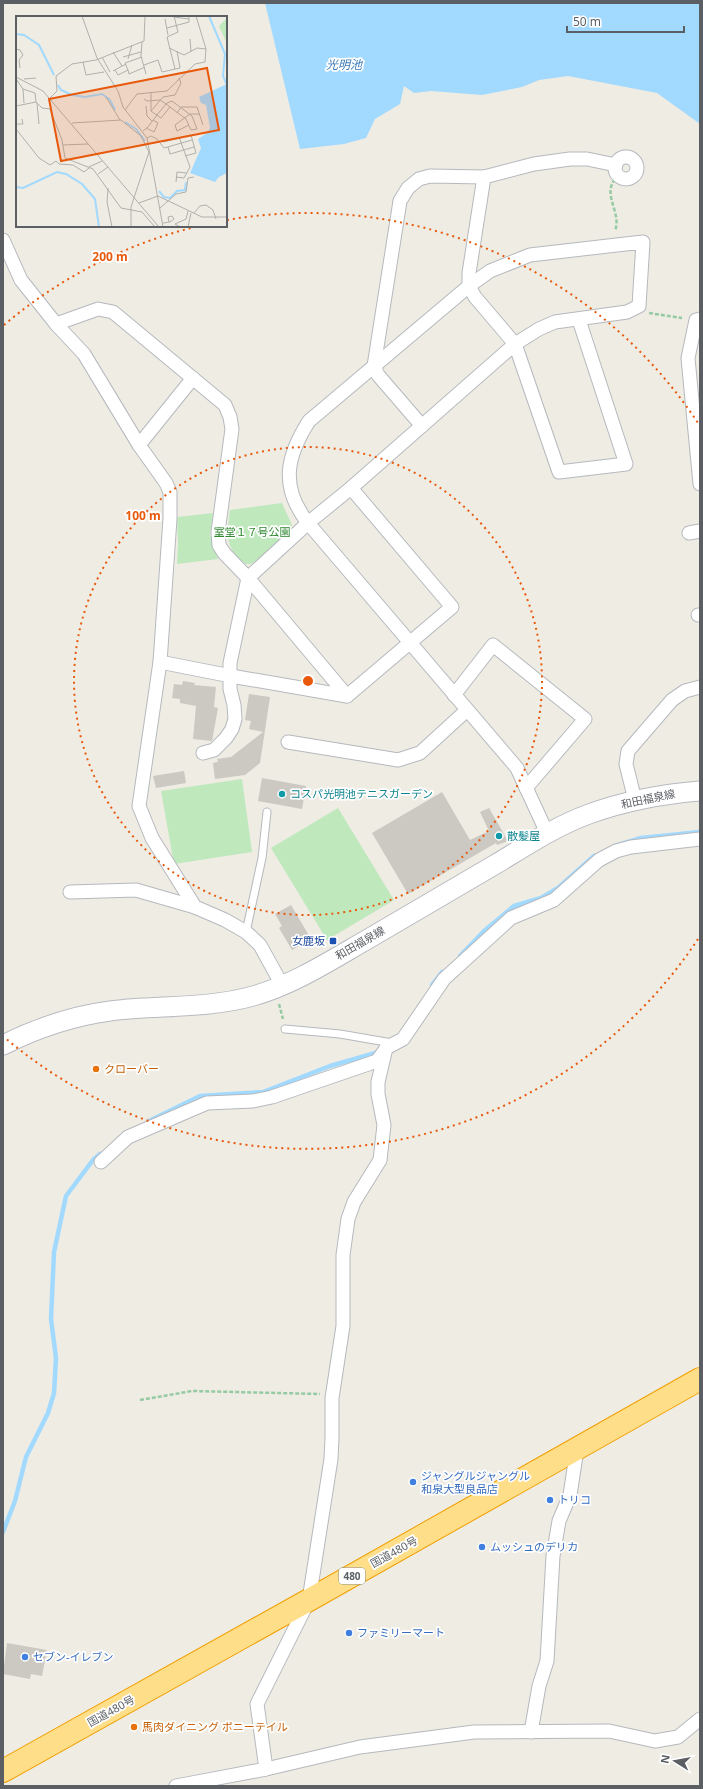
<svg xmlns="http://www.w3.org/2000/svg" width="703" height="1789" viewBox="0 0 703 1789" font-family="'Noto Sans','Noto Sans JP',sans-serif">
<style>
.green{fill:#bfe8bd}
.water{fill:#a2d9ff}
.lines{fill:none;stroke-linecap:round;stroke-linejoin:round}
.stream{stroke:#a2d9ff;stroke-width:4.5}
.building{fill:#ccc8c2}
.lane-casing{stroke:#b5b9be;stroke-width:9}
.street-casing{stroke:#b5b9be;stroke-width:15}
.secondary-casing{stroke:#b6bac0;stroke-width:21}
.highway-casing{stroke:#f19f00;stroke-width:24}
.path{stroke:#96caa3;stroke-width:2.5;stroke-dasharray:4 2;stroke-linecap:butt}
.lane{stroke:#fff;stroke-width:7}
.street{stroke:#fff;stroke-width:13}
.secondary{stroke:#fff;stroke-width:19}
.highway{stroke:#ffde89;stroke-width:22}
.ring{fill:none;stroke:#e8590c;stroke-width:2;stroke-dasharray:2 4}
.culture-dot{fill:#0f9aa8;stroke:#fff;stroke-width:1.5}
.transit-dot{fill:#1a4fb4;stroke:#fff;stroke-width:1.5}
.food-dot{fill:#e8710a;stroke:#fff;stroke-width:1.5}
.shop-dot{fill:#3f7fe0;stroke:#fff;stroke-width:1.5}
.labels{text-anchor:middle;stroke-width:3.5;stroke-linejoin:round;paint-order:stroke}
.shield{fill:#fff;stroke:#8c8f92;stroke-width:1}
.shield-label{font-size:10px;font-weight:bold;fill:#5b5f64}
.park-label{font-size:11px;fill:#2f8731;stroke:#fff}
.culture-label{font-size:11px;fill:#0d838f;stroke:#fff;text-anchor:start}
.street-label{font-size:11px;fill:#5b5f64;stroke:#fff}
.transit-label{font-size:11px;fill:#164399;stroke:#fff;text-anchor:end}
.food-label{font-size:11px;fill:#c56008;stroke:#fff;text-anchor:start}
.shop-label{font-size:11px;fill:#366cbe;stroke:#fff;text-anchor:start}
.water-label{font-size:12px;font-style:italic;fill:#397ab8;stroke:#fff}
.inset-river{fill:none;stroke:#a2d9ff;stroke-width:2}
.inset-road{fill:none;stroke:#b0b0ac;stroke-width:1}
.view{fill:#e8590c;fill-opacity:0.15;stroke:#e8590c;stroke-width:2}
.inset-edge{fill:none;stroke:#5b5f64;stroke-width:2}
.centre{fill:#e8590c;stroke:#fff;stroke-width:2}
.ring-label{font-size:12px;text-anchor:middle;font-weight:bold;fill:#e8590c;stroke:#fff;stroke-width:3.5;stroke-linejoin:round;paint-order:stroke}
</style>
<rect width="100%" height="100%" fill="#efece3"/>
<!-- green -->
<g class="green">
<path d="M282 503 292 525 291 532 255 562 251 564H246C224 550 227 533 230 510Z"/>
<polygon points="213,513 210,535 218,559 177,564 178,543 177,517"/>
<polygon points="242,779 252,852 174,864 161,791"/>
<polygon points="338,808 394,900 327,940 271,848"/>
</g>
<!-- water -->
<polygon class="water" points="265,3 700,3 700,124 657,93 568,76 539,80 522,87 482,95 431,91 414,93 404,86 400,104 375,119 366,138 344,144 300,149"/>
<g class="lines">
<!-- stream -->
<g class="stream">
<polyline points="615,846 641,838 700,832"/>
<polyline points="460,956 484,931 514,906 541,898 558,888 594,856"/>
<polyline points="432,985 442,972"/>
<polyline points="149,1121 200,1096 263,1092 330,1066 379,1052"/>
<polyline points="3,1532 15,1501 26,1457 48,1413 54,1393 56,1358 51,1319 54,1252 66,1196 93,1160 100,1154"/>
</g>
</g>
<!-- building -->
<g class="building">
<polygon points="183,681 195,683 194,685 216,687 214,707 218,708 212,741 193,739 196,706 180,703 180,699 172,698 174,684 182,685"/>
<polygon points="249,694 270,697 260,763 245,775 215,779 213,763 218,762 217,759 231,757 263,732 249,729 251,721 245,720"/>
<polygon points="184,771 186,783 156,788 153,776"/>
<polygon points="262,778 306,786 302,809 258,801"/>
<polygon points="442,792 470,840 489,831 480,812 489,808 508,841 497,845 496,843 408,894 372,833"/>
<polygon points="291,905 311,939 292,950 279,928 282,926 275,914"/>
<polygon points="7,1643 47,1650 42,1676 31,1674 30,1679 3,1674"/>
</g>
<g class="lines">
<!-- lane casing -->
<g class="lane-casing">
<g id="lane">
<polyline points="246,932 262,858 267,812"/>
<polyline points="285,1029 340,1034 392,1043"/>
</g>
</g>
<!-- street casing -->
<g class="street-casing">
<g id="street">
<circle cx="626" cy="168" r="11"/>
<polyline points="484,177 469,273 469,286 475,297 515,344 559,472 626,464 579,320"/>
<polyline points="3,240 21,280 56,324 84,354 139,445 166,483 170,492 170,519 160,662 139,806 152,838 195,907 225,920 246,932 260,945 282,985"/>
<polyline points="700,319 696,320 688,358 700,484"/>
<polyline points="56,324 98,309 113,312 225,405 230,417 232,429 218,532 219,545 224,553 248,578 347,696 231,676 160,662"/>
<polyline points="422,426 378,375 374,366 400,201 408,188 419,179 430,176 484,177 534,164 570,159 587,159 616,165"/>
<polyline points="139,445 193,378"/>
<polyline points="689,533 700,531"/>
<polyline points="698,615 700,615"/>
<polyline points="454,695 493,645 585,719 526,788"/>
<polyline points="347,696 452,607 351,488"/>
<polyline points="288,742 398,760 420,753 467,710"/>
<path d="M203 753 214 750 226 738 232 729 235 719 234 705 230 689V663L248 578 308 523 351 488 515 344 539 329 555 322 627 312 639 306 643 242 530 255 490 271 469 286 309 421C286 457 280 487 308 523L517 768 547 833"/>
<polyline points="635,800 626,764 628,751 672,700 685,691 700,687"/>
<polyline points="70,892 136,890 195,907"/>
<polyline points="101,1162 128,1137 207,1103 253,1101 272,1097 377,1061 385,1050"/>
<polyline points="531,1732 539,1686 547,1661 553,1556 559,1521 570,1495 577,1449"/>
<polyline points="266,1769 257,1704 309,1600 331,1459 332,1438 332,1398 343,1326 343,1255 348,1219 354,1202 380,1160 384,1125 378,1094 378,1082 386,1048 403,1039 444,979 511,918 554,900 599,860 616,851 631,847 700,839"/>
<polyline points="176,1786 266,1769 360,1747 474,1732 609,1731 655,1741 678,1737 700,1719"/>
</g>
</g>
<!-- secondary casing -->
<g class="secondary-casing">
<path id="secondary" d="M3 1045C37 1028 72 1016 110 1011 158 1005 207 1009 253 996 293 985 333 959 368 939 411 914 453 889 496 864 526 846 556 826 589 814 625 801 662 794 700 791"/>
</g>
<!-- highway casing -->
<g class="highway-casing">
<polyline id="highway" points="3,1771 309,1600 700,1379"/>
</g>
<!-- path -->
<g class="path">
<path d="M615 179C602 196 622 212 615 231"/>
<polyline points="649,313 682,318"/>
<polyline points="279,1004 283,1019"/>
<polyline points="140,1400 192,1391 320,1394"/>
</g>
<!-- lane -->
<use href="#lane" class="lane"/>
<!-- street -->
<use href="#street" class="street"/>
<!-- secondary -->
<use href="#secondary" class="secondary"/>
<!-- highway -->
<use href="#highway" class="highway"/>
</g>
<!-- distance rings -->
<g class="ring">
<circle cx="308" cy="681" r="234"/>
<path d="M698 939A468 468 0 0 1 4 1037M4 325A468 468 0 0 1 195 227M227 220A468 468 0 0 1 698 423"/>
</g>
<!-- markers -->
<g class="culture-dot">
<circle cx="282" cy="794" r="4"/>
<circle cx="499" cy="836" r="4"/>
</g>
<rect class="transit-dot" x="329" y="937" width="8" height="8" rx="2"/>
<g class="food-dot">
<circle cx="96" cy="1069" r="4"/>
<circle cx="134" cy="1727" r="4"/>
</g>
<g class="shop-dot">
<circle cx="413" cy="1482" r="4"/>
<circle cx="550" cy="1500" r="4"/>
<circle cx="482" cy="1547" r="4"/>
<circle cx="349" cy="1633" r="4"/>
<circle cx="25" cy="1657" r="4"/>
</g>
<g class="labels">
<!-- shield labels -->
<rect class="shield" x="339" y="1568" width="26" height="16" rx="3"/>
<g class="shield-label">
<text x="352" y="1580">480</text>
</g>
<!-- park labels -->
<g class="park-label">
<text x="252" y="536">室堂１７号公園</text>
</g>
<!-- culture labels -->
<g class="culture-label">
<text x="290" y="798">コスパ光明池テニスガーデン</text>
<text x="507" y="840">散髪屋</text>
</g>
<!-- street labels -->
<g class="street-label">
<text transform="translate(648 799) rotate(-12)" y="4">和田福泉線</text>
<text transform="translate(360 943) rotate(-30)" y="4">和田福泉線</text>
<text transform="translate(394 1552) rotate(-29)" y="4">国道480号</text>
<text transform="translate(111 1711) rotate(-29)" y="4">国道480号</text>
</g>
<!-- transit labels -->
<g class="transit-label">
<text x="325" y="945">女鹿坂</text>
</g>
<!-- food labels -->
<g class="food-label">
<text x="104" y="1073">クローバー</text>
<text x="142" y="1731">馬肉ダイニング ポニーテイル</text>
</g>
<!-- shop labels -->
<g class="shop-label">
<text x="421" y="1480">ジャングルジャングル<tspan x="421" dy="13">和泉大型良品店</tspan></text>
<text x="558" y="1504">トリコ</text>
<text x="490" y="1551">ムッシュのデリカ</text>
<text x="357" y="1637">ファミリーマート</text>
<text x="33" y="1661">セブン-イレブン</text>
</g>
<!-- water labels -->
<g class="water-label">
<text x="344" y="69">光明池</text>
</g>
</g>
<!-- overview -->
<g transform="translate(16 16)">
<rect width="211" height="211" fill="#efece3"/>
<path d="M211 2V28L203 10Z" fill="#bfe8bd"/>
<path d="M211 68V157L203 161 199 166 174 157 185 132 182 123 191 117 194 112 190 89 185 87 183 81Z" fill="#a2d9ff"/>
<path class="inset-river" d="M193 0 209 38 207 60 211 69M0 18 8 19 23 29 38 59M42 69 45 74 56 79 69 81 86 78 94 84 99 94M109 106 120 113 129 125M0 171 7 172 41 156 50 158 66 168 79 183 83 211M143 175 148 181 154 182 161 175 169 174 170 166"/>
<path class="inset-road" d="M66 0 81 42 102 75 107 91 131 122 147 211M158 0 162 16 151 21 159 53M158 1 173 3M149 3 152 19M151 12 173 6V0M174 23 175 36M126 26 125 40 130 58M153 32 168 39 181 32 190 33M0 33 4 34 7 39 3 44 4 52M97 36 106 50M86 41 94 56M107 41 125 36M126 41 109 47 112 54 113 58 129 51M112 43 116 29M67 46 70 59 88 56M128 49 142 44 146 56 164 52 161 35M99 54 102 59 112 54M97 55 110 48M0 61 27 75 143 211M0 63 7 73 19 77 20 86 26 92 34 93 46 124 49 142 77 153 105 192 126 196 139 211M8 63 20 62M7 73 8 87M135 77V95L147 81 159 79 165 67 163 62M90 81 104 104M34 82 41 75 40 60 56 48 80 44 128 25 129 0M21 87 23 108M0 90 20 86M130 90 131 100 136 105M109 94 121 78 151 75 179 48 189 46 190 33 180 0M135 95 145 102 154 91M161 97 165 91H181L187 109M56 107 105 104 125 120 133 136M0 108H7L6 103M173 109 161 115 159 109 174 98H184M130 112 138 116 142 107 137 104M0 113 23 142 34 149 40 145 43 148 57 149 68 156 73 152M127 115 132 111 141 99 150 88 151 87 156 85 176 100 181 113 175 114 170 103 150 88 144 84 131 85 128 83M131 122 135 120 141 123 148 132 176 124M147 126 175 119 180 137 169 140M47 129 72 128M152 131 154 138 178 131M73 151 86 145M82 158 92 151M160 161 168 162 174 151 163 121M160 166 161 156 170 157M92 172 91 186 96 211M123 187 142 180 186 201H211M144 192 160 178 170 176 172 162 178 161M178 197 184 190 190 189 197 194 200 203M147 207H148L153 206H154L158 203 156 200 152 201 153 206M115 211V191L133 136M164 211 159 208 170 203 172 195M172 211 175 197"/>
<path class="view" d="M191 52 203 114 45 145 33 83Z"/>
<rect width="211" height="211" class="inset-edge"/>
</g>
<circle cx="308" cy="681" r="6" class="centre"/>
<g class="ring-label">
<text x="110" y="261">200 m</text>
<text x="143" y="520">100 m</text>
</g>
<!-- border -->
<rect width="703" height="1789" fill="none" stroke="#5b5f64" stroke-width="8"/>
<!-- north arrow -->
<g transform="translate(675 1761) rotate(281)" stroke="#ffffff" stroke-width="3" paint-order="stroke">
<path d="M0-3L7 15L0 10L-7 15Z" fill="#5b5f64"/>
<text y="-6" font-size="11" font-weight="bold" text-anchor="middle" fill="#5b5f64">N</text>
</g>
<!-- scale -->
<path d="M567 26v6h117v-6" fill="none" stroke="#5b5f64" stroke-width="2"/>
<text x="573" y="26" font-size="12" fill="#5b5f64" stroke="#ffffff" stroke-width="3" paint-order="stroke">50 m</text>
</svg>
